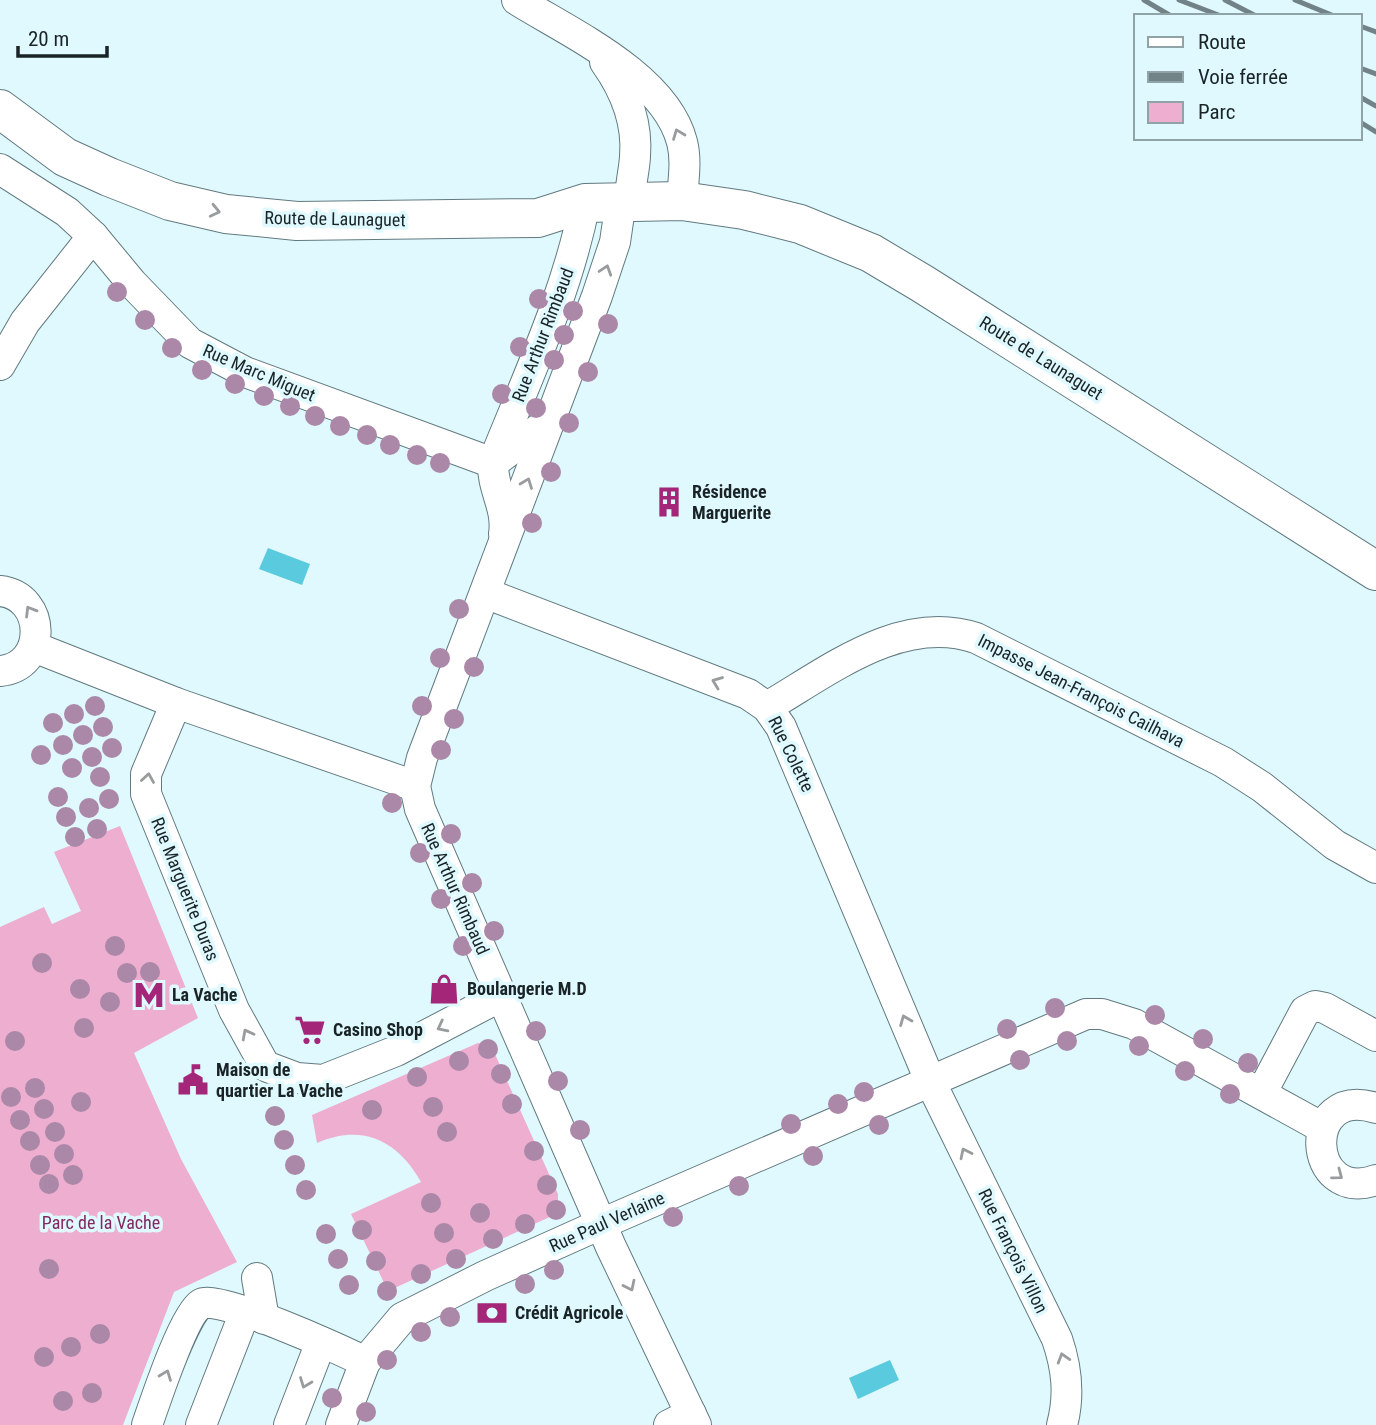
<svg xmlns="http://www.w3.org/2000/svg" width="1376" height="1425" viewBox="0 0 1376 1425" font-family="'Roboto Condensed',sans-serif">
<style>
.green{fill:#edaed0}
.water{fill:#5acade}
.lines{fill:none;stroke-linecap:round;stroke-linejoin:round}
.minor-casing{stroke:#627a7f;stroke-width:32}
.major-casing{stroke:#627a7f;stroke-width:40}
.minor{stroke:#fff;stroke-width:30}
.major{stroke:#fff;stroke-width:38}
.rail{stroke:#728387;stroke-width:5}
.tree{fill:#ab87a8}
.oneway{stroke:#989c9d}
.labels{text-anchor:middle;stroke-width:7;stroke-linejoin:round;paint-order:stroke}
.street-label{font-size:18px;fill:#1a2426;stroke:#dff9ff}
.poi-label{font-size:18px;font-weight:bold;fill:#1a2426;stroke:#dff9ff;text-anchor:start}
.park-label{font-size:18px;fill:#812960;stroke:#dff9ff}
</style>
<rect width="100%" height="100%" fill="#dff9ff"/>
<!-- green -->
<g class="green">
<polygon points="120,826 198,1018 134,1053 181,1159 237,1262 174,1292 123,1425 0,1425 0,927 44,907 52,924 81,911 54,852"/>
<path d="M478 1043 486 1044 494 1052 558 1194V1208L552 1216 388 1291 351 1214 421 1182C398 1141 363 1123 317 1143L312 1115Z"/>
</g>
<!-- water -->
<g class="water">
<polygon points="268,548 310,564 302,585 259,569"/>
<polygon points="890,1360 899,1380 858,1399 849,1378"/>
</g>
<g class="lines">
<!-- minor casing -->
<g class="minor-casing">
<g id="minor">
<path d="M517 0C570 33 665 76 682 142 687 161 683 181 682 201"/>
<path d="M605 62C625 90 638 122 635 157 634 172 630 186 630 201"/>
<polyline points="0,169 67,212 93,236 132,283 190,343 245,372 493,463 551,420"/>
<polyline points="621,201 615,242 597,296 422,758 415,786 420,809 611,1247 696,1425"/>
<polyline points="0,365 25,322 93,236"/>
<path d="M504 534C508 508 492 489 493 463 527 378 567 294 585 203"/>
<path d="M0 591C47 596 48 667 0 671"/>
<path d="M485 593 748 694 767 707 781 727 931 1083 1057 1339C1067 1368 1070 1395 1062 1425"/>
<polyline points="34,647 176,703 415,786"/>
<polyline points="176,703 146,774 146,794 234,1010 265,1066 297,1078 323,1080 396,1051 503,995"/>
<path d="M767 707C829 671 901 613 976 638L1223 762 1262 787 1335 845 1376 868"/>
<polyline points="1262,1092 1305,1011 1315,1006 1325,1008 1376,1036"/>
<path d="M1376 1108C1300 1084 1306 1205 1376 1180"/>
<polyline points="257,1278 264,1319"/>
<path d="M147 1425C155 1402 184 1314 201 1304 218 1294 342 1350 365 1362"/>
<polyline points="201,1425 245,1312"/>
<polyline points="289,1425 321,1342"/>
<polyline points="341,1425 365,1362 402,1318 485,1276 601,1224 1086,1014 1102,1014 1134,1024 1323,1128"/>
<polyline points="669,1425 691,1414"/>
</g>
</g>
<!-- major casing -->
<g class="major-casing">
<polyline id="major" points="0,109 65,157 109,177 170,201 226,214 297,221 538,218 585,203 682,201 744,210 800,224 871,253 923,284 1376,571"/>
</g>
<!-- minor -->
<use href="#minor" class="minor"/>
<!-- major -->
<use href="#major" class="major"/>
<!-- rail -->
<g class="rail">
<polyline points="1144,0 1171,16"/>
<polyline points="1179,0 1221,16"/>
<polyline points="1225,0 1256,16"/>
<polyline points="1295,0 1334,16"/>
<polyline points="1360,26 1376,32"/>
<polyline points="1360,68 1376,74"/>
<polyline points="1360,97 1376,106"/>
<polyline points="1360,122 1376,132"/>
</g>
</g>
<!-- trees -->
<g class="tree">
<circle cx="117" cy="292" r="10"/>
<circle cx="539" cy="299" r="10"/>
<circle cx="573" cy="311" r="10"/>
<circle cx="145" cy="320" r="10"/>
<circle cx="608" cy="324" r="10"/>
<circle cx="564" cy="335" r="10"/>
<circle cx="520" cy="347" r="10"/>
<circle cx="172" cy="348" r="10"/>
<circle cx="554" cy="360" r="10"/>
<circle cx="202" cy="370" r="10"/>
<circle cx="588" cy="372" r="10"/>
<circle cx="235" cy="384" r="10"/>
<circle cx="502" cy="394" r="10"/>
<circle cx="264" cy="396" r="10"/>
<circle cx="290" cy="406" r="10"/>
<circle cx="536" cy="408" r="10"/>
<circle cx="315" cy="416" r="10"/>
<circle cx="569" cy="423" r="10"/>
<circle cx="340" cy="426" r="10"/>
<circle cx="367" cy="435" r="10"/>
<circle cx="390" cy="445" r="10"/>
<circle cx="417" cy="455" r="10"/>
<circle cx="440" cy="463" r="10"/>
<circle cx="551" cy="472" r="10"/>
<circle cx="532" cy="523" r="10"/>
<circle cx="459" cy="609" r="10"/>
<circle cx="440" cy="658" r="10"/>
<circle cx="474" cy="667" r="10"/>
<circle cx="95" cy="706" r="10"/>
<circle cx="422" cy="706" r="10"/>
<circle cx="74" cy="714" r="10"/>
<circle cx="454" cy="719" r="10"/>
<circle cx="53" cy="723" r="10"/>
<circle cx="103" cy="727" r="10"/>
<circle cx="83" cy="735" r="10"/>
<circle cx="63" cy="745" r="10"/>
<circle cx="112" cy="748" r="10"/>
<circle cx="441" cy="750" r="10"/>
<circle cx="41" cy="755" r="10"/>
<circle cx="92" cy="757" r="10"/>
<circle cx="72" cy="768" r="10"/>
<circle cx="100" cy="777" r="10"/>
<circle cx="58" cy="797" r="10"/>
<circle cx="109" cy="799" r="10"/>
<circle cx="392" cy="803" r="10"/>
<circle cx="89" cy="808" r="10"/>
<circle cx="66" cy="817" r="10"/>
<circle cx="97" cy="829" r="10"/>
<circle cx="451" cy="834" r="10"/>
<circle cx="75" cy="837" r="10"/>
<circle cx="420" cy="853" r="10"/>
<circle cx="472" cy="883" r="10"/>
<circle cx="441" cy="899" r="10"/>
<circle cx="494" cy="931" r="10"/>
<circle cx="115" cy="946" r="10"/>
<circle cx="463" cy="946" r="10"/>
<circle cx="42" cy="963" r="10"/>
<circle cx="150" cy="972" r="10"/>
<circle cx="127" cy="973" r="10"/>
<circle cx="80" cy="989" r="10"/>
<circle cx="110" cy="1002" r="10"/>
<circle cx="1055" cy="1008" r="10"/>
<circle cx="1155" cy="1015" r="10"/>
<circle cx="84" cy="1028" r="10"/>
<circle cx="1007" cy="1029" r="10"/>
<circle cx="536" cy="1031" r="10"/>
<circle cx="1203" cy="1039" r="10"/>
<circle cx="15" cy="1041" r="10"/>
<circle cx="1067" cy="1041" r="10"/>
<circle cx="1139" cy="1046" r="10"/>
<circle cx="488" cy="1049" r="10"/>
<circle cx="1020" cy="1060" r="10"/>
<circle cx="459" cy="1061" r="10"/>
<circle cx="1248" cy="1063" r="10"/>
<circle cx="1185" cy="1071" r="10"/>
<circle cx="501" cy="1074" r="10"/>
<circle cx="417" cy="1077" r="10"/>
<circle cx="558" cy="1081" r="10"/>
<circle cx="35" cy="1088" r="10"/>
<circle cx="864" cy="1092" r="10"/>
<circle cx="1230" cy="1094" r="10"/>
<circle cx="11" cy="1097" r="10"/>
<circle cx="81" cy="1102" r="10"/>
<circle cx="512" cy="1104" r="10"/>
<circle cx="838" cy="1104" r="10"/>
<circle cx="433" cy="1107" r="10"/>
<circle cx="44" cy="1109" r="10"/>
<circle cx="372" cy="1110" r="10"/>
<circle cx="275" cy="1116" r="10"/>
<circle cx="20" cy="1120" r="10"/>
<circle cx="791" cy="1124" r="10"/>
<circle cx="879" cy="1125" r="10"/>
<circle cx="580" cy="1130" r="10"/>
<circle cx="55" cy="1132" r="10"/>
<circle cx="447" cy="1132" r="10"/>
<circle cx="284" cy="1140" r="10"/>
<circle cx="30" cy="1141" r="10"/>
<circle cx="534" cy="1151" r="10"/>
<circle cx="64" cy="1154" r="10"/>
<circle cx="813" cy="1156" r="10"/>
<circle cx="40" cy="1165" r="10"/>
<circle cx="295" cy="1165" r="10"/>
<circle cx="73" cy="1175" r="10"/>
<circle cx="49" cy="1184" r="10"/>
<circle cx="547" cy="1185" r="10"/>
<circle cx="739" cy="1186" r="10"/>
<circle cx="306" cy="1190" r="10"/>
<circle cx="431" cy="1203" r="10"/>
<circle cx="556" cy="1210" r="10"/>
<circle cx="480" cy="1213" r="10"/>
<circle cx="673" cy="1217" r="10"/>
<circle cx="525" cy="1224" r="10"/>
<circle cx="362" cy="1230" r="10"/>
<circle cx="444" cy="1233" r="10"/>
<circle cx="326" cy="1234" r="10"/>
<circle cx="493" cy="1239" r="10"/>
<circle cx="338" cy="1259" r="10"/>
<circle cx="456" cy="1259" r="10"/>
<circle cx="376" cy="1261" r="10"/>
<circle cx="49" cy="1269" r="10"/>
<circle cx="554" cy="1270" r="10"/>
<circle cx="421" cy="1274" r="10"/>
<circle cx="525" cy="1284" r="10"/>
<circle cx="349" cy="1285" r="10"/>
<circle cx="387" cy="1291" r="10"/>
<circle cx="450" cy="1317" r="10"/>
<circle cx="421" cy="1332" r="10"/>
<circle cx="100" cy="1334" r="10"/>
<circle cx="71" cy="1347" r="10"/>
<circle cx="44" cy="1357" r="10"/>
<circle cx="387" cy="1360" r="10"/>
<circle cx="92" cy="1393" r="10"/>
<circle cx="332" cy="1398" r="10"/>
<circle cx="63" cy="1401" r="10"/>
<circle cx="366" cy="1412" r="10"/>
</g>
<!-- one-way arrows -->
<defs><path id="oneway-chevron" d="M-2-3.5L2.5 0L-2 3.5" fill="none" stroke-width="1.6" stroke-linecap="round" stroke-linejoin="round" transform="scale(1.75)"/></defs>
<g class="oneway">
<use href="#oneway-chevron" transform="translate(678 134) rotate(-111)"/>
<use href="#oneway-chevron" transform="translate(215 211) rotate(13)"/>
<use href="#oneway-chevron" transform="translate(606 270) rotate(-72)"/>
<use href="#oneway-chevron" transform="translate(527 483) rotate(-69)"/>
<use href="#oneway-chevron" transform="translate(30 611) rotate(-121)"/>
<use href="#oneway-chevron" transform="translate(717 682) rotate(-159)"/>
<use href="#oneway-chevron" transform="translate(148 778) rotate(-81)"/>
<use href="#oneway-chevron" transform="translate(905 1020) rotate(-112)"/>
<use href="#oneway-chevron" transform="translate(442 1027) rotate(153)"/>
<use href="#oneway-chevron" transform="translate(247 1034) rotate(-118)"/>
<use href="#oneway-chevron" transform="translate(965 1153) rotate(-116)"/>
<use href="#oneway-chevron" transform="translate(1338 1175) rotate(37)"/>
<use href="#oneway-chevron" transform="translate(630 1286) rotate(64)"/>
<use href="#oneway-chevron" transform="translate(1063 1358) rotate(-107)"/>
<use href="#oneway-chevron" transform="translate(166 1375) rotate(-69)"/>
<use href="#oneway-chevron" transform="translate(305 1383) rotate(111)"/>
</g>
<!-- icons -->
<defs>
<g id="building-bare" transform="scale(2.415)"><path d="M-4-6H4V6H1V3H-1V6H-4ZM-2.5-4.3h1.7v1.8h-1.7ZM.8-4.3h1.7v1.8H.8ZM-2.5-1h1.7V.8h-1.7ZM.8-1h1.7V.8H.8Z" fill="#a42678" stroke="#dff9ff" stroke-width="2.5" paint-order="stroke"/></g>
<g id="shop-bare" transform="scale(2.415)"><path d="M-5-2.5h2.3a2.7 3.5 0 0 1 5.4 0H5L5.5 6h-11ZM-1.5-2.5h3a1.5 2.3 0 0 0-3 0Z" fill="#a42678" stroke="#dff9ff" stroke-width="2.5" paint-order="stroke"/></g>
<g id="metro-bare" transform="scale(2.415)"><path d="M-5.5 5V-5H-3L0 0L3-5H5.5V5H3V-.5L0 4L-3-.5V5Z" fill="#a42678" stroke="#dff9ff" stroke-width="2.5" paint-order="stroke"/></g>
<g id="supermarket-bare" transform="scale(2.415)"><path d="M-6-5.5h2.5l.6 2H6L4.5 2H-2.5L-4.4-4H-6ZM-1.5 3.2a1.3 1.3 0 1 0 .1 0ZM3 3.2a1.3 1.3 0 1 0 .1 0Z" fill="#a42678" stroke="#dff9ff" stroke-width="2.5" paint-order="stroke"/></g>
<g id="civic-bare" transform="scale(2.415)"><path d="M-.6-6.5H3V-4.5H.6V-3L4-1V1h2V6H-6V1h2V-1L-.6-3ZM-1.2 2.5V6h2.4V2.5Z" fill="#a42678" stroke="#dff9ff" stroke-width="2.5" paint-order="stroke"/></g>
<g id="bank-bare" transform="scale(2.415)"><path d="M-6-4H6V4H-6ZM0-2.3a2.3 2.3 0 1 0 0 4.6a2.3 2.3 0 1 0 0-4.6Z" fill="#a42678" stroke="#dff9ff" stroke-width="2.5" paint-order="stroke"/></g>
</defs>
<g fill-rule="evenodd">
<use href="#building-bare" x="669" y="502"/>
<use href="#shop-bare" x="444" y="989"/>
<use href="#metro-bare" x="149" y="995"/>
<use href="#supermarket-bare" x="310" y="1030"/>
<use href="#civic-bare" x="193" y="1080"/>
<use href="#bank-bare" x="492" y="1313"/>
</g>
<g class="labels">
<!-- street labels -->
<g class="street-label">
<text transform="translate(335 219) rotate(1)" y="6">Route de Launaguet</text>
<text transform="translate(543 335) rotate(-69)" y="6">Rue Arthur Rimbaud</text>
<text transform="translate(1041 358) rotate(32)" y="6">Route de Launaguet</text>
<text transform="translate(259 373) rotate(23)" y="6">Rue Marc Miguet</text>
<text transform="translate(1081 691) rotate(27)" y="6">Impasse Jean-François Cailhava</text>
<text transform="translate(791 754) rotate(64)" y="6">Rue Colette</text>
<text transform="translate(185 889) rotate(68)" y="6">Rue Marguerite Duras</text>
<text transform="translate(455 889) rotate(66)" y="6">Rue Arthur Rimbaud</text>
<text transform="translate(607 1222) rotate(-24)" y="6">Rue Paul Verlaine</text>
<text transform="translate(1013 1251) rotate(64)" y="6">Rue François Villon</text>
</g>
<!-- poi labels -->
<g class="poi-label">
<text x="692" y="498">Résidence<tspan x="692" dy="21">Marguerite</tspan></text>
<text x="467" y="995">Boulangerie M.D</text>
<text x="172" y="1001">La Vache</text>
<text x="333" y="1036">Casino Shop</text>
<text x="216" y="1076">Maison de<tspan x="216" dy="21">quartier La Vache</tspan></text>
<text x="515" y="1319">Crédit Agricole</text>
</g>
<!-- park labels -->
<g class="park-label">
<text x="101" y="1229">Parc de la Vache</text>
</g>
</g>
<!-- legend -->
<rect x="1134" y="14" width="228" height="126" fill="#dff9ff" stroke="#90a4a8" stroke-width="2"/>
<rect x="1148" y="37" width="35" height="10" fill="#ffffff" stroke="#90a4a8" stroke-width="2"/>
<text x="1198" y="49" font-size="21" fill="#1a2426">Route</text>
<rect x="1148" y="72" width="35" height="10" fill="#728387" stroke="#90a4a8" stroke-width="2"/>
<text x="1198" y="84" font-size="21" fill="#1a2426">Voie ferrée</text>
<rect x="1148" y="102" width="35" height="21" fill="#edaed0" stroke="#90a4a8" stroke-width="2"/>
<text x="1198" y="119" font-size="21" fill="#1a2426">Parc</text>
<!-- scale -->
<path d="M18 46v10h89v-10" fill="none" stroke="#1a2426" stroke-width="3.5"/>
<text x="28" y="46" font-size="21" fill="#1a2426" stroke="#dff9ff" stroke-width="5" paint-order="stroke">20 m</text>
</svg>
